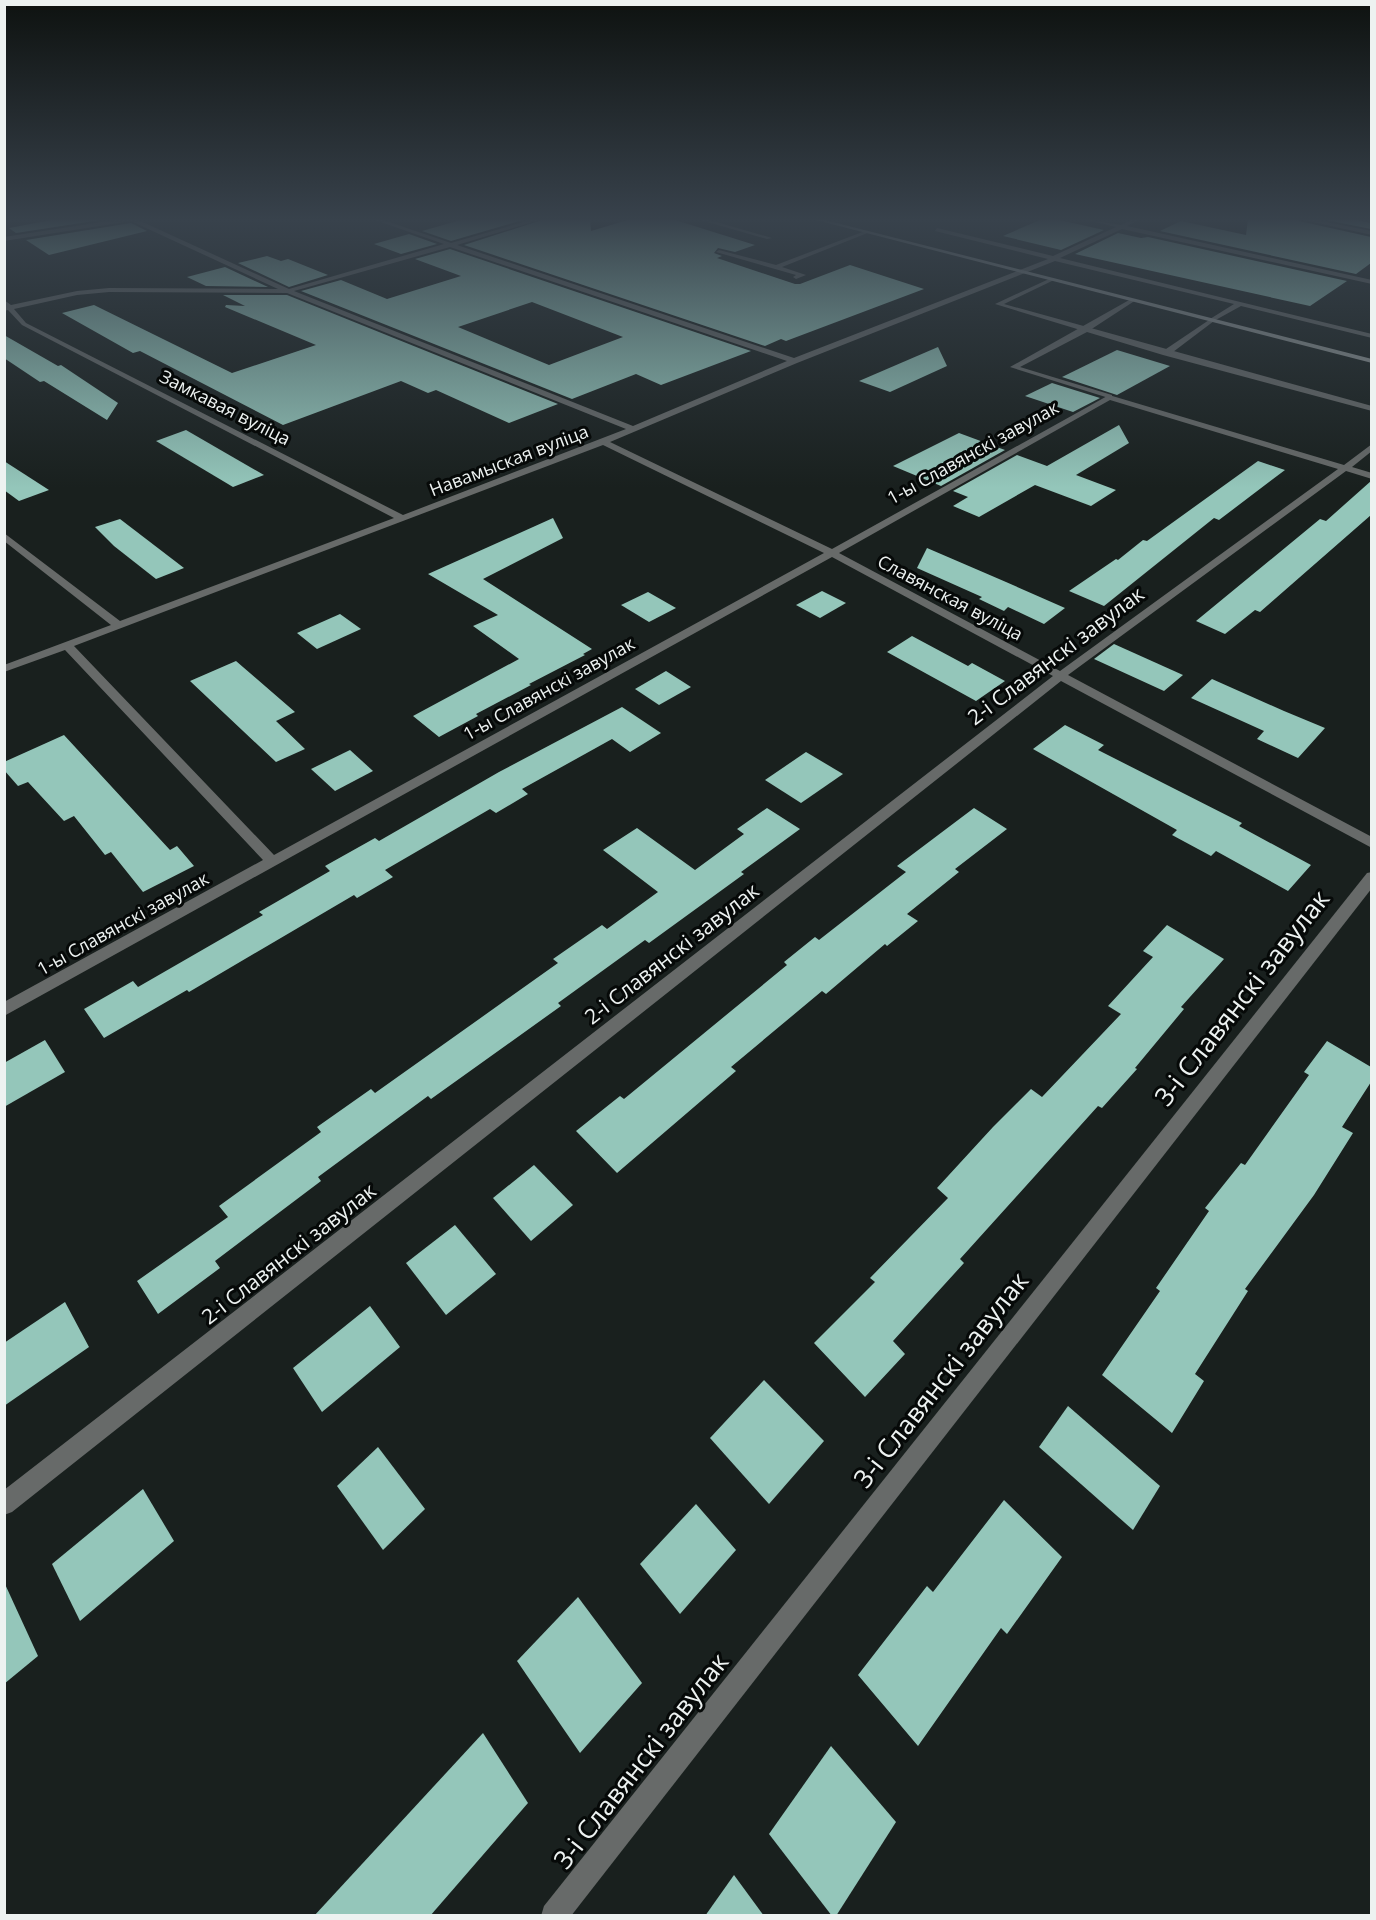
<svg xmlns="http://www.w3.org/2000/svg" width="1376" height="1920" viewBox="0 0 1376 1920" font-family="'Open Sans',sans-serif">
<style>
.building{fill:#94c6ba;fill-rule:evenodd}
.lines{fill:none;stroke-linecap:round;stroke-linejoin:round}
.lane{fill:#676a69;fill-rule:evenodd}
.street{fill:#676a69;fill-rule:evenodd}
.secondary{fill:#909695;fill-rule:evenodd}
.labels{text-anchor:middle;stroke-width:6;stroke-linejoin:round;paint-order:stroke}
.far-street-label{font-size:18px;fill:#edf2f1;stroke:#060908}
.street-label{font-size:21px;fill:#edf2f1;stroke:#060908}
.near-street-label{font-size:26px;fill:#edf2f1;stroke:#060908}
</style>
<rect width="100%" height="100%" fill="#19201e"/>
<!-- building -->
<g class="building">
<polygon points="57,219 107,219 16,233 9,228"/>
<polygon points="464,219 526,219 451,241 422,231"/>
<polygon points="545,219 590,219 591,231 631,219 672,219 755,245 735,252 718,248 714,253 722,256 717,258 795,284 800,284 850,265 924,289 786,341 781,339 765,346 464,245"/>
<polygon points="1042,219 1055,219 1104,230 1061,250 1003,236"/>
<polygon points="1248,219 1297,219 1299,221 1371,237 1371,263 1356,274 1160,231 1181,221 1246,235"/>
<polygon points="1321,219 1352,219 1371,223 1371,229"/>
<polygon points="131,223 147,231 49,255 26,240"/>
<polygon points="1118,233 1141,238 1148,237 1347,281 1310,306 1075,254"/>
<polygon points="409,234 437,244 401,254 374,244"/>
<path d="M450 249 751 351 661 385 636 374 572 399 301 291 341 280 387 299 461 276 415 259ZM532 302 623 337 549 365 458 327Z"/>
<polygon points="267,256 281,261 288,259 328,275 289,287 238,263"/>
<polygon points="225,267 268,287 206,286 187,277"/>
<polygon points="223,295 287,295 558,404 509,423 436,390 428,393 401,381 283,425 140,351 133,353 62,313 94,305 232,373 316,345 225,307 226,305 245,306"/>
<polygon points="4,335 58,366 61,365 118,403 107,420 44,381 40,382 4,358"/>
<polygon points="938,347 947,366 890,392 859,381"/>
<polygon points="1117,350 1170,366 1117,395 1062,377"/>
<polygon points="1052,383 1100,398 1073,412 1025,396"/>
<polygon points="1119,425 1129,443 1076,475 1116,490 1091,506 1035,485 979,517 953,506 968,497 953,491 1017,455 1047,466"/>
<polygon points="186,430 264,475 233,487 156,441"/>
<polygon points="959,433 1005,450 941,486 893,466"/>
<polygon points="4,461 49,490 19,501 4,490"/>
<polygon points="1258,461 1285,470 1219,520 1214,518 1104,606 1069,591 1116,559 1118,560 1143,540 1147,541"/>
<polygon points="1371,481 1371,515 1260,612 1255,610 1225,634 1196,621 1320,519 1326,521"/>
<polygon points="553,518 563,538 483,579 592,649 583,654 585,655 529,684 531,685 476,714 478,716 439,737 413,716 519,659 473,626 498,615 428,574"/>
<polygon points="120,519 184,568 156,579 114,546 95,527"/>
<polygon points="927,548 1006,582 1065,608 1044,624 1008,607 1004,611 979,599 982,597 917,568"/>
<polygon points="822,591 846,603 820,618 796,605"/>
<polygon points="648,592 676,608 649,622 621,605"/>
<polygon points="340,614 361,629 317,649 297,633"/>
<polygon points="912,636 968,666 972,663 1005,681 976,701 887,652"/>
<polygon points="1114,644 1183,675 1164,691 1094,659"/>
<polygon points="236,661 295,712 276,721 305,749 276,762 190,681"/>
<polygon points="666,671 691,687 659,705 635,689"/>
<polygon points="1212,679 1284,711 1325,728 1298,758 1257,739 1264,731 1191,698"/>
<polygon points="622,707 661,733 630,752 612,739 522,789 528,794 496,813 490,809 385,870 393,877 357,898 354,895 189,992 187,990 104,1038 84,1009 133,981 138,987 263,915 259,912 330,871 325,866 375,838 379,841 499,772"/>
<polygon points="1065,725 1104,745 1098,750 1242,823 1239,826 1311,865 1288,891 1216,851 1211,856 1172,835 1177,830 1033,749"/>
<polygon points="64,735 170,850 177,846 194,866 143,892 111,852 105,855 74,816 64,821 28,782 18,786 4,770 4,762"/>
<polygon points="350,750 373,771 335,791 311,769"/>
<polygon points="806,752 843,774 801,803 765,780"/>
<polygon points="767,808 800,829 741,872 744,874 649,943 645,940 558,1003 561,1006 431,1099 428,1096 318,1177 321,1181 215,1261 220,1268 158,1314 137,1281 228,1217 219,1206 321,1132 317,1127 371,1089 375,1093 558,963 553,959 602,925 607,929 658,892 603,850 637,828 695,870 744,834 737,829"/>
<polygon points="974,808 1007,829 955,869 959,872 907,914 918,921 887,946 885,944 826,994 822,991 731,1067 736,1071 617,1173 576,1131 620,1096 624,1099 787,965 784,962 815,937 819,940 906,872 897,866"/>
<polygon points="1167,925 1224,959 1181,1007 1184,1009 1135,1068 1137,1069 1102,1108 1098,1106 960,1259 964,1263 893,1341 905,1354 865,1397 814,1343 875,1282 870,1278 948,1198 937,1188 993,1127 1031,1089 1042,1097 1121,1014 1108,1006 1153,957 1143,951"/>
<polygon points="45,1040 65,1072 4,1107 4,1063"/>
<polygon points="1327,1041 1371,1067 1371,1082 1342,1127 1353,1133 1314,1195 1245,1289 1248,1291 1195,1374 1204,1381 1172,1433 1102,1375 1160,1291 1156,1288 1209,1211 1205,1208 1241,1163 1245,1165 1309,1075 1304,1072"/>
<polygon points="534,1165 573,1205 531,1241 493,1198"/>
<polygon points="455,1225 496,1274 446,1315 406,1263"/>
<polygon points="65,1302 89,1347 4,1406 4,1343"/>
<polygon points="370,1306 400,1347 322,1412 293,1368"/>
<polygon points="764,1380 824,1441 769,1504 710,1438"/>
<polygon points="1068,1406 1160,1486 1133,1530 1039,1447"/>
<polygon points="378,1447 425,1509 383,1550 337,1486"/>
<polygon points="143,1489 174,1541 80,1621 52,1564"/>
<polygon points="1004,1500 1062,1557 1007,1634 1001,1628 918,1746 858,1675 927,1586 933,1592"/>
<polygon points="696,1504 736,1550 680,1614 640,1564"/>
<polygon points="4,1582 38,1656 4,1684"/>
<polygon points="578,1597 642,1683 580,1753 517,1661"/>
<polygon points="483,1733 528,1803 430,1916 314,1916"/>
<polygon points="831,1746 896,1822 836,1916 832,1916 769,1834"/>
<polygon points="734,1875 764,1916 705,1916"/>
</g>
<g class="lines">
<!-- lane -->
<g class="lane">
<polygon points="697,219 706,219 772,238 767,239"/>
<polygon points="865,231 870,232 782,267 806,275 796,279 793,277 796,275 716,252 719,250 776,265"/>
<polygon points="1131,299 1136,300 1087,332 1020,367 1112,395 1112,399 1010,367"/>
<polygon points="1212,318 1214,321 1169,355 1163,355 1163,351"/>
</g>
<!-- street -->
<g class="street">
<path d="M121 219H136L289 289 444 244 372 219H380L451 243 534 219H543L457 245 794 358 1048 259 935 231 937 228 1053 256 1116 227 1083 219 1121 225 1134 219H1141L1127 226 1372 280V284L1122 229 1060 258 1372 334V338L1241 306 1212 322 1210 319 1234 304 1055 261 797 363 610 442 832 549 1109 395 1344 465 1372 444V451L1352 467 1372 473V479L1346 471 1068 675 1372 837V848L1061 681 12 1512 4 1515V1490L1053 676 832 557 4 1016V1002L263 860 65 650 4 672V665L111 625 4 541V533L120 621 394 518 22 325 8 310 4 311V300L11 305 77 291 109 288 278 289 131 221 4 241V237ZM450 247 787 361 633 426 294 291ZM109 292 287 293 626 429 403 515 26 323 14 309 77 295ZM1110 400 1338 469 1060 671 839 553ZM603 445 824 553 274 855 74 646Z"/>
<polygon points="1299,219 1310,219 1372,231 1372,235"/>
<polygon points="1049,279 1054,280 1004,304 1372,406 1372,411 1163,355 995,304"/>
<polygon points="1372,872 1372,888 571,1916 541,1916 544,1906 1367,873"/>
</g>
<!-- secondary -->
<polygon class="secondary" points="812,219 821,219 1372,359 1372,363"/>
</g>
<!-- sky -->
<linearGradient id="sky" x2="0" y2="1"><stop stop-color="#0e1210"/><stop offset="0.45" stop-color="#38424c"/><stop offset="1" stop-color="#38424c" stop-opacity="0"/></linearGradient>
<rect width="1376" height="488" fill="url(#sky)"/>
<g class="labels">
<!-- far-street labels -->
<g class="far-street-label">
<text transform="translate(225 408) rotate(27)" y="6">Замкавая вуліца</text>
<text transform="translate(973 453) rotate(-29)" y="6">1-ы Славянскі завулак</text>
<text transform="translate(509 461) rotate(-21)" y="6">Навамыская вуліца</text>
<text transform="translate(950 598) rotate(28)" y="6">Славянская вуліца</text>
<text transform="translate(549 689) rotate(-29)" y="6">1-ы Славянскі завулак</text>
<text transform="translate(123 924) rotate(-29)" y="6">1-ы Славянскі завулак</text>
</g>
<!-- street labels -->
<g class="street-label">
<text transform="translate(1056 656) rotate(-37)" y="7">2-і Славянскі завулак</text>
<text transform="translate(672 954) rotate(-38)" y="7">2-і Славянскі завулак</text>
<text transform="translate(289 1254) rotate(-38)" y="7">2-і Славянскі завулак</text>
</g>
<!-- near-street labels -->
<g class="near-street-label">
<text transform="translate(1242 998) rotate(-52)" y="9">3-і Славянскі завулак</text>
<text transform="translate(941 1380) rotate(-52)" y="9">3-і Славянскі завулак</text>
<text transform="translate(641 1761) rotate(-52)" y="9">3-і Славянскі завулак</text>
</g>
</g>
<!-- border -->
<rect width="1376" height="1920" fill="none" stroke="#edf2f1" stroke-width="12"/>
</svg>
